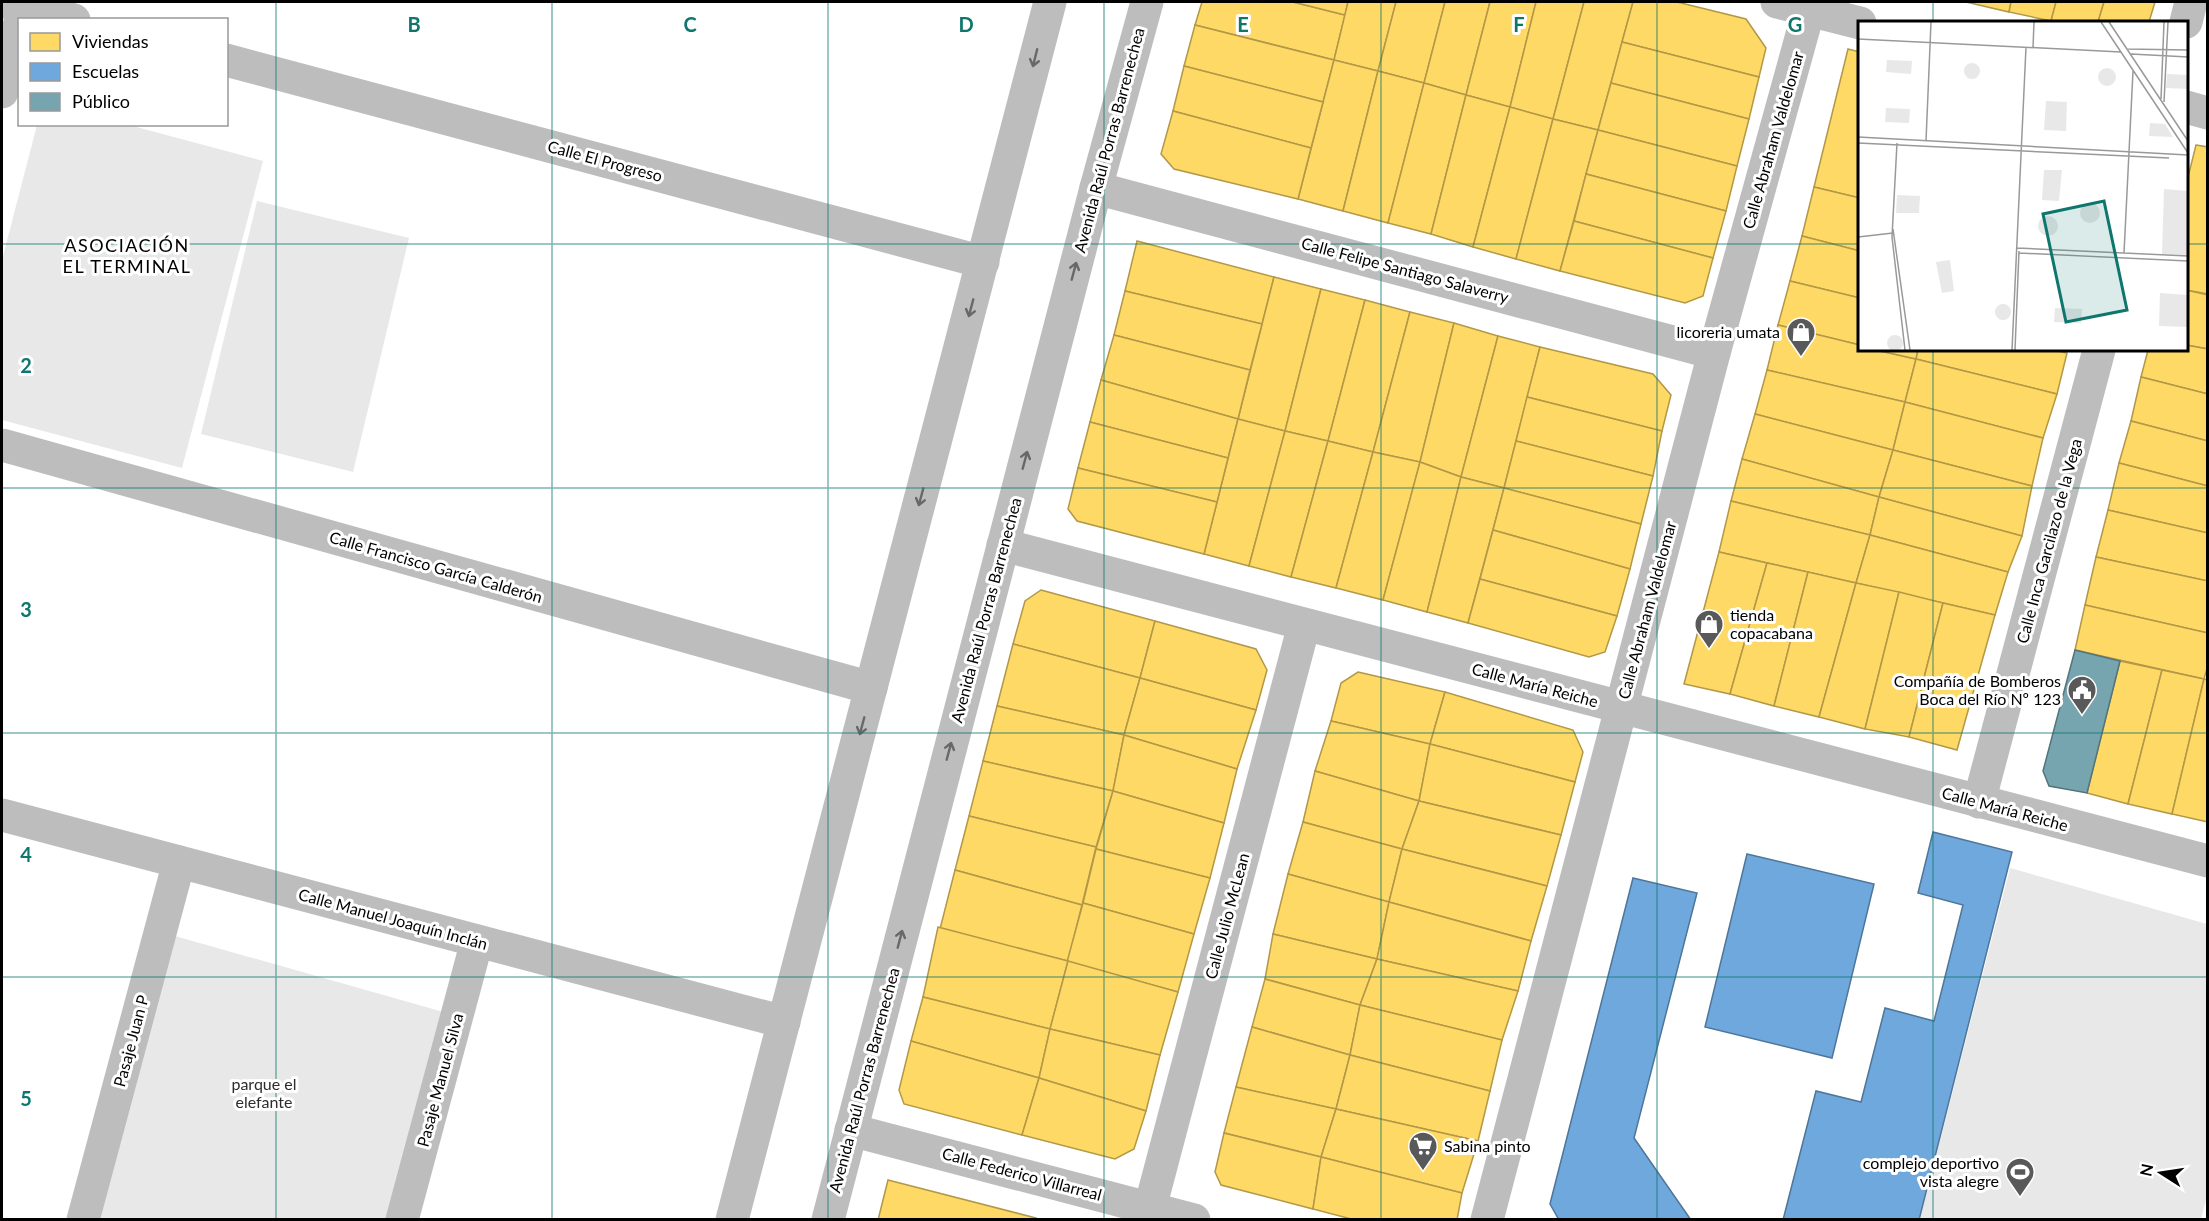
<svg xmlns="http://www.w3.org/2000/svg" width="2209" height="1221" viewBox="0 0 2209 1221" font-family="Lato,sans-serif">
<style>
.green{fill:#e8e8e8}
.homes{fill:#ffd966;stroke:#b29847;stroke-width:1.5}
.schools{fill:#6fa8dc;stroke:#4e769a;stroke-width:1.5}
.public{fill:#76a5af;stroke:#53747a;stroke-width:1.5}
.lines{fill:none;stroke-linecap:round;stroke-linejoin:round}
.minor{stroke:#bdbdbd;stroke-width:33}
.oneway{stroke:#686868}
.grid{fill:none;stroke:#0f766e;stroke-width:1.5;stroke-opacity:0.55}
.labels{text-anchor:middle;stroke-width:6;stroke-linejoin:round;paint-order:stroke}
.street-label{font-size:16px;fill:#000;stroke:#fff}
.poi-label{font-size:16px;fill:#000;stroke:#fff;text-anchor:end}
.park-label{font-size:16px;fill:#2c2c2c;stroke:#fff}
.neighbourhood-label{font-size:18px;letter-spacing:1.5px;fill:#000;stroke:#fff}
.inset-road{fill:none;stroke:#999;stroke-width:1.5}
.view{fill:#0f766e;fill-opacity:0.15;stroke:#0f766e;stroke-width:3}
.inset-edge{fill:none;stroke:#000;stroke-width:3}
.grid-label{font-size:20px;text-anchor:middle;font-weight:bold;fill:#0f766e;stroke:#fff;stroke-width:6;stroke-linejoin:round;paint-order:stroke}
</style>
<rect width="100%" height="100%" fill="#fff"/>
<!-- green -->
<g class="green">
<polygon points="37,125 129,125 263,161 182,468 2,420 2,260"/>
<polygon points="257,201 409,238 353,472 201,434"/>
<polygon points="2010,868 2207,924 2208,1193 2201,1219 1920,1219"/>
<polygon points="175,936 447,1013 388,1219 99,1220"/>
</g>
<!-- homes -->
<g class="homes">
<polygon points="1202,2 1293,2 1345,15 1334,60 1195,25"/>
<polygon points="1293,2 1348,2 1345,15"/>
<polygon points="1348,2 1396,2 1378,71 1334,60"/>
<polygon points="1396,2 1445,2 1424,83 1378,71"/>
<polygon points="1445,2 1490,2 1466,95 1424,83"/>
<polygon points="1490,2 1536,2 1510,107 1466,95"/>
<polygon points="1536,2 1584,2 1553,119 1510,107"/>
<polygon points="1584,2 1633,2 1598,130 1553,119"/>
<polygon points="1633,2 1677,2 1746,19 1766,48 1759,77 1622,42"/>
<polygon points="1966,2 2011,2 2009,12"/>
<polygon points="2011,2 2056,2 2051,21 2009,12"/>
<polygon points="2056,2 2104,2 2098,22 2051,21"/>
<polygon points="2104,2 2155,2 2149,22 2098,22"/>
<polygon points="1195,25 1334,60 1323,102 1184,66"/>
<polygon points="1622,42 1759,77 1749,119 1611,83"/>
<polygon points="1848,49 1860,52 1860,198 1814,187"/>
<polygon points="1334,60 1378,71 1343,211 1298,199"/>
<polygon points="1184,66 1323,102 1311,148 1173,111"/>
<polygon points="1378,71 1424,83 1388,223 1343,211"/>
<polygon points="1424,83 1466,95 1431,234 1388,223"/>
<polygon points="1611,83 1749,119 1737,166 1598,130"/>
<polygon points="1466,95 1510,107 1473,247 1431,234"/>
<polygon points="1510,107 1553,119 1516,259 1473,247"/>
<polygon points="1173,111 1311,148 1298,199 1174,169 1161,154"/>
<polygon points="1553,119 1598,130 1560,271 1516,259"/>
<polygon points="1598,130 1737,166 1726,211 1586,174"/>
<polygon points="2196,145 2208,147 2208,294 2186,290 2186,185"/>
<polygon points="1586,174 1726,211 1713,258 1574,221"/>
<polygon points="1814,187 1860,198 1860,251 1802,236"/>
<polygon points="1574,221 1713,258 1703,296 1685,303 1560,271"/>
<polygon points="1802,236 1860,251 1860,298 1790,281"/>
<polygon points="1137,241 1274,277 1262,324 1125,291"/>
<polygon points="1274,277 1321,289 1285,431 1238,419"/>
<polygon points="1790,281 1860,298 1860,345 1778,325"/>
<polygon points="1321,289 1365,300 1328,441 1285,431"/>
<polygon points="2186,290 2208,295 2208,349 2186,345"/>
<polygon points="1125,291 1262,324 1250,370 1114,335"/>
<polygon points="1365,300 1410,312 1373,452 1328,441"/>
<polygon points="1410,312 1454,323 1420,462 1373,452"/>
<polygon points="1454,323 1498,336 1461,477 1420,462"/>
<polygon points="1778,325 1860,345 1860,350 1876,350 1916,359 1905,402 1767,370"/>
<polygon points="1114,335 1250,370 1238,419 1101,380"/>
<polygon points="1498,336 1540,347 1504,488 1461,477"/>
<polygon points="2186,345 2208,349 2208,394 2141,377 2148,350 2186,350"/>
<polygon points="1540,347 1653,374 1671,395 1662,431 1527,397"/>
<polygon points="1876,350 1918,350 1916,359"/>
<polygon points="1918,350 2053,350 2067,353 2057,394 1916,359"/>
<polygon points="1916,359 2057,394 2043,438 1905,402"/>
<polygon points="1767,370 1905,402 1893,450 1755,414"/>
<polygon points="2141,377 2208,394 2208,441 2131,421"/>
<polygon points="1101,380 1238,419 1228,458 1090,422"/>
<polygon points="1527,397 1662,431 1653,476 1516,441"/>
<polygon points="1905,402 2043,438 2032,486 1893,450"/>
<polygon points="1755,414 1893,450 1879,497 1742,459"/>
<polygon points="1238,419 1285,431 1249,566 1204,554"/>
<polygon points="2131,421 2208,441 2208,486 2119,463"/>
<polygon points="1090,422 1228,458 1217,502 1078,468"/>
<polygon points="1285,431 1328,441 1291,577 1249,566"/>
<polygon points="1328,441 1373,452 1336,588 1291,577"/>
<polygon points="1516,441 1653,476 1641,524 1504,488"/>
<polygon points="1893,450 2032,486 2022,536 1879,497"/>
<polygon points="1373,452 1420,462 1383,600 1336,588"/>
<polygon points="1742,459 1879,497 1870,535 1731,501"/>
<polygon points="1420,462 1461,477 1427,612 1383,600"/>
<polygon points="2119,463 2208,486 2208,533 2108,510"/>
<polygon points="1078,468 1217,502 1204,554 1077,521 1068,509"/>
<polygon points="1461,477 1504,488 1468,623 1427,612"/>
<polygon points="1504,488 1641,524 1630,569 1493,530"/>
<polygon points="1879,497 2022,536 2008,572 1870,535"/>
<polygon points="1731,501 1870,535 1856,583 1719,552"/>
<polygon points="2108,510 2208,533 2208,581 2096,557"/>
<polygon points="1493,530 1630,569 1617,616 1480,579"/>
<polygon points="1870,535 2008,572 1995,615 1856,583"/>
<polygon points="1719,552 1767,563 1730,694 1684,684"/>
<polygon points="2096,557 2208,581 2208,633 2085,605"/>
<polygon points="1767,563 1808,572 1774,706 1730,694"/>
<polygon points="1808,572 1856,583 1819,717 1774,706"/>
<polygon points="1480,579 1617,616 1605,652 1589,657 1468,623"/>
<polygon points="1856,583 1899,592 1865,729 1819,717"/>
<polygon points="1041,590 1155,621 1140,678 1013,644 1025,601"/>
<polygon points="1899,592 1943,603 1909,737 1865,729"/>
<polygon points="1943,603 1995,615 1957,750 1909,737"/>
<polygon points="2085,605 2208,633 2208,665 2204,679 2075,650"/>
<polygon points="1155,621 1256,649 1267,670 1256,710 1140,678"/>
<polygon points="1013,644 1140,678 1124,735 997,706"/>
<polygon points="2120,661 2162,670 2128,804 2087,793"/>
<polygon points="2162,670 2204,679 2172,814 2128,804"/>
<polygon points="1358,672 1445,692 1430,744 1331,721 1341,683"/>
<polygon points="1140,678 1256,710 1237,769 1124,735"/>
<polygon points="2204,679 2208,680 2208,822 2172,814"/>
<polygon points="1445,692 1573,730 1583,752 1575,782 1430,744"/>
<polygon points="997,706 1124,735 1113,791 983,761"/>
<polygon points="1331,721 1430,744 1419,801 1315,771"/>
<polygon points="1124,735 1237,769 1224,823 1113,791"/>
<polygon points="1430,744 1575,782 1561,835 1419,801"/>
<polygon points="983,761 1113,791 1096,847 969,816"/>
<polygon points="1315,771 1419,801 1402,849 1303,822"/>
<polygon points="1113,791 1224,823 1210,878 1096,849"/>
<polygon points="1419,801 1561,835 1547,886 1402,849"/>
<polygon points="969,816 1096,847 1082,905 955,870"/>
<polygon points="1303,822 1402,849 1389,902 1288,874"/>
<polygon points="1096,849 1210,878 1194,934 1083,903"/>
<polygon points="1402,849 1547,886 1531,941 1389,902"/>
<polygon points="955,870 1082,905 1068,961 940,929"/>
<polygon points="1288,874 1389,902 1377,959 1273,934"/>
<polygon points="1389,902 1531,941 1518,991 1377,959"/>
<polygon points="1083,903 1194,934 1178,992 1067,962"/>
<polygon points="938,927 1068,961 1050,1029 923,997"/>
<polygon points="1273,934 1377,959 1360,1005 1265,979"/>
<polygon points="1377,959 1518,991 1502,1040 1360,1005"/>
<polygon points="1068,961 1178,992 1160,1055 1050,1029"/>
<polygon points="1265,979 1360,1005 1350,1055 1252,1027"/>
<polygon points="923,997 1050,1029 1039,1078 911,1041"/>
<polygon points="1360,1005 1502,1040 1490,1091 1350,1055"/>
<polygon points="1252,1027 1350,1055 1336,1109 1236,1087"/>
<polygon points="1050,1029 1160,1055 1146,1111 1039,1078"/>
<polygon points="911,1041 1039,1078 1022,1135 904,1104 899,1090"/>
<polygon points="1350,1055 1490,1091 1478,1141 1336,1109"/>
<polygon points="1039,1078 1146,1111 1134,1149 1115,1159 1022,1135"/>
<polygon points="1236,1087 1336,1109 1321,1157 1224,1133"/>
<polygon points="1336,1109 1478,1141 1462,1193 1321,1157"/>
<polygon points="1224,1133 1321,1157 1313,1209 1221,1185 1215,1172"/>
<polygon points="1321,1157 1462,1193 1457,1220 1355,1220 1313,1209"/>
<polygon points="888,1180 1036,1218 1035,1220 878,1220"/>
</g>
<!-- schools -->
<g class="schools">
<polygon points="1933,832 2012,852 1919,1220 1783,1220 1816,1091 1861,1102 1885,1008 1934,1021 1963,905 1918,893"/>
<polygon points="1747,854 1874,884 1832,1058 1705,1027"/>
<polygon points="1633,878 1697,893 1634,1138 1691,1220 1559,1220 1550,1204"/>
</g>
<!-- public -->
<polygon class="public" points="2075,650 2120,661 2087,793 2049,786 2043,771"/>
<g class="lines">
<!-- minor -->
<g class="minor">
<polyline points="6,2 74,20"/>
<polyline points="1777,2 1860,23"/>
<polyline points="2186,22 2191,2"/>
<polyline points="226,60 983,262"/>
<polyline points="2,92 20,22"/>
<polyline points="2186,107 2208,113"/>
<polyline points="1096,188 1714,353"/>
<polyline points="2,445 871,688"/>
<polyline points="1003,545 2208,861"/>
<polyline points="1979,802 2099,350"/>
<polyline points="2,815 784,1022"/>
<polyline points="851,1130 1194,1220"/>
<polyline points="1150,1208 1304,625"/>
<polyline points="83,1220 179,862"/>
<polyline points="402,1220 477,941"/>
<polyline points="732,1220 1050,2"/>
<polyline points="828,1220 1096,188 1147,2"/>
<polyline points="1487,1220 1714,353 1811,2"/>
</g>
</g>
<!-- one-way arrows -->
<defs><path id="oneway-shaft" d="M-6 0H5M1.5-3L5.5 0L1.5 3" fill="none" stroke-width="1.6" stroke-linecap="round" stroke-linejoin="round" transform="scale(1.5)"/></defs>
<g class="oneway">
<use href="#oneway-shaft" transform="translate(1035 58) rotate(104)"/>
<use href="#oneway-shaft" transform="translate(1074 271) rotate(-75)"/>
<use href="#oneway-shaft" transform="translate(971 308) rotate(105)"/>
<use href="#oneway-shaft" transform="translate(1025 460) rotate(-75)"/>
<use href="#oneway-shaft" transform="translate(921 497) rotate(105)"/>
<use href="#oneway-shaft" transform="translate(862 726) rotate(105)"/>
<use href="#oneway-shaft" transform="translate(949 751) rotate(-75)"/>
<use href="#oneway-shaft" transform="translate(900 939) rotate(-75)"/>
</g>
<!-- grid -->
<path class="grid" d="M276 2V1220M552 2V1220M828 2V1220M1104 2V1220M1381 2V1220M1657 2V1220M1933 2V22M2 244H1860M2186 244H2208M1933 350V1220M2 488H2208M2 733H2208M2 977H2208"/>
<!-- icons -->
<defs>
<g id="shop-pin" transform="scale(1.5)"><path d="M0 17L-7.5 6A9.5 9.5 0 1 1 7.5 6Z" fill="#595959" stroke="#fff"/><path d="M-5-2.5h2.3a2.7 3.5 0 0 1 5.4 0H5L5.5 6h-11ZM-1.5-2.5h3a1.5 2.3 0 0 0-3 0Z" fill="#fff"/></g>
<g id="civic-pin" transform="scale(1.5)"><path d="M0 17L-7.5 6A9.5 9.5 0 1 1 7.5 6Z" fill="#595959" stroke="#fff"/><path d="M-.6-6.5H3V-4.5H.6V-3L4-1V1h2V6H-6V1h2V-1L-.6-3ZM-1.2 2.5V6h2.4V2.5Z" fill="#fff"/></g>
<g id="supermarket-pin" transform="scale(1.5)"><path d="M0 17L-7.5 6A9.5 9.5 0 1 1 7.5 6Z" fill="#595959" stroke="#fff"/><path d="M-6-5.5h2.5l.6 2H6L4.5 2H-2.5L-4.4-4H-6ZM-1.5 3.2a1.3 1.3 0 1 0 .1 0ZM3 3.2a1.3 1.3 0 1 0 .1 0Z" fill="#fff"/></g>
<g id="stadium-pin" transform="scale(1.5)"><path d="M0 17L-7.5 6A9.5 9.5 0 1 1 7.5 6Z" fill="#595959" stroke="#fff"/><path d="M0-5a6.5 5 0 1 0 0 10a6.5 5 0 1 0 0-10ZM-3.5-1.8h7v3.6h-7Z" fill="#fff"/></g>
</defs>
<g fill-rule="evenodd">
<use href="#shop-pin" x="1801" y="332"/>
<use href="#shop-pin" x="1709" y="624"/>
<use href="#civic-pin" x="2082" y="690"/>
<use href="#supermarket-pin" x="1423" y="1146"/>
<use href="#stadium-pin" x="2020" y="1172"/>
</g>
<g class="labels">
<!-- street labels -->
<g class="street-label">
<text transform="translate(1109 140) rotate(-75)" y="6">Avenida Raúl Porras Barrenechea</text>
<text transform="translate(1773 140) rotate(-74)" y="6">Calle Abraham Valdelomar</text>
<text transform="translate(605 161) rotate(15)" y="6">Calle El Progreso</text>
<text transform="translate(1405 270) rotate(15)" y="6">Calle Felipe Santiago Salaverry</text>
<text transform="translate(2049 541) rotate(-75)" y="6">Calle Inca Garcilazo de la Vega</text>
<text transform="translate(436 567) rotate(16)" y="6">Calle Francisco García Calderón</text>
<text transform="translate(986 610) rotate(-75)" y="6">Avenida Raúl Porras Barrenechea</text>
<text transform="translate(1647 610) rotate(-75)" y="6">Calle Abraham Valdelomar</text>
<text transform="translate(1535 685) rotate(15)" y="6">Calle María Reiche</text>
<text transform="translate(2005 809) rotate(15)" y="6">Calle María Reiche</text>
<text transform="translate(1227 916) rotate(-75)" y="6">Calle Julio McLean</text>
<text transform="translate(393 919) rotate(15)" y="6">Calle Manuel Joaquín Inclán</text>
<text transform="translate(131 1041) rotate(-75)" y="6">Pasaje Juan P</text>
<text transform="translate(440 1080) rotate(-75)" y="6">Pasaje Manuel Silva</text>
<text transform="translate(864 1080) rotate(-75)" y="6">Avenida Raúl Porras Barrenechea</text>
<text transform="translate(1022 1174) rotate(15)" y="6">Calle Federico Villarreal</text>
</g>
<!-- poi labels -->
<g class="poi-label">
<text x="1780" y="338">licoreria umata</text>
<text x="1730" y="621" text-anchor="start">tienda<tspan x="1730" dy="18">copacabana</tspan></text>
<text x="2061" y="687">Compañía de Bomberos<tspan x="2061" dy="18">Boca del Río Nº 123</tspan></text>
<text x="1444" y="1152" text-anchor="start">Sabina pinto</text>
<text x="1999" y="1169">complejo deportivo<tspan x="1999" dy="18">vista alegre</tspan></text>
</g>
<!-- park labels -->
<g class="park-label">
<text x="264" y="1090">parque el<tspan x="264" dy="18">elefante</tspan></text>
</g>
<!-- neighbourhood labels -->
<g class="neighbourhood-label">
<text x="127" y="252">ASOCIACIÓN<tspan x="127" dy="21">EL TERMINAL</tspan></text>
</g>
</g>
<!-- overview -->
<g transform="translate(1858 21)">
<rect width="330" height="330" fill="#fff"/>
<path d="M29 39 54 40 53 53 28 51ZM106 50a8 8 0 1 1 16 0a8 8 0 1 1-16 0ZM240 56a9 9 0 1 1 18 0a9 9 0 1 1-18 0ZM309 53 330 54V68L308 67ZM188 80 209 81 208 110 186 109ZM28 87 52 88 51 102 27 101ZM292 102 307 103 315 116 291 115ZM186 149H204L201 180 184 179ZM306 168 330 170V234L304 233ZM39 174 62 175 61 192H38ZM222 192a10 10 0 1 1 20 0a10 10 0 1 1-20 0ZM180 205a10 10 0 1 1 20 0a10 10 0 1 1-20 0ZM92 239 96 270 84 272 78 241ZM302 272 330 274V306L301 305ZM137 291a8 8 0 1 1 16 0a8 8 0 1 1-16 0ZM197 287 224 288 223 302 196 301ZM29 322a8 8 0 1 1 16 0a8 8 0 1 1-16 0Z" fill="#e8e8e8"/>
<path class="inset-road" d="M243 1 330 132M251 1 330 120M0 18 263 31M175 27 176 1M268 28 330 29M273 33 330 36M303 78 306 1M306 81 310 1M0 116 330 134M68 120 73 1M0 122 311 137M39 122 34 216 47 329M35 208 52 329M0 216 35 212M159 227 330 235M161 232 330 240M266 232 275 50M154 329 168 26M157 329 161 230"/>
<path class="view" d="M246 180 269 289 208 301 185 193Z"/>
<rect width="330" height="330" class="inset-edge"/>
</g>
<g class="grid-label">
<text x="414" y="32">B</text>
<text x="690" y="32">C</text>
<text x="966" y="32">D</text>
<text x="1243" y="32">E</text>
<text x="1519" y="32">F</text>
<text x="1795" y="32">G</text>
<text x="26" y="373">2</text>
<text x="26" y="617">3</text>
<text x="26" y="862">4</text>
<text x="26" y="1106">5</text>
</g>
<!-- border -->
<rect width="2209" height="1221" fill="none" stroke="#000000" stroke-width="6"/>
<!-- legend -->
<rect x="18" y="18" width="210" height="108" fill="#ffffff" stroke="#999999" stroke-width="1.5"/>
<rect x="30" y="33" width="30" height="18" fill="#ffd966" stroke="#999999" stroke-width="1.5"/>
<text x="72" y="48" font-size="18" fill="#000000">Viviendas</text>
<rect x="30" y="63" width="30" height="18" fill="#6fa8dc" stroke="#999999" stroke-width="1.5"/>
<text x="72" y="78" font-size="18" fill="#000000">Escuelas</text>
<rect x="30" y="93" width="30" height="18" fill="#76a5af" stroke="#999999" stroke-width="1.5"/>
<text x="72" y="108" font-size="18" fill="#000000">Público</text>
<!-- north arrow -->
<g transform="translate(2161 1173) rotate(282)" stroke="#ffffff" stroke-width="4.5" paint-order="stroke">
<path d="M0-4.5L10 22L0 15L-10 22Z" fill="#000000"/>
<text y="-9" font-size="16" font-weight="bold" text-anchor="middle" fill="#000000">N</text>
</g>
</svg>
